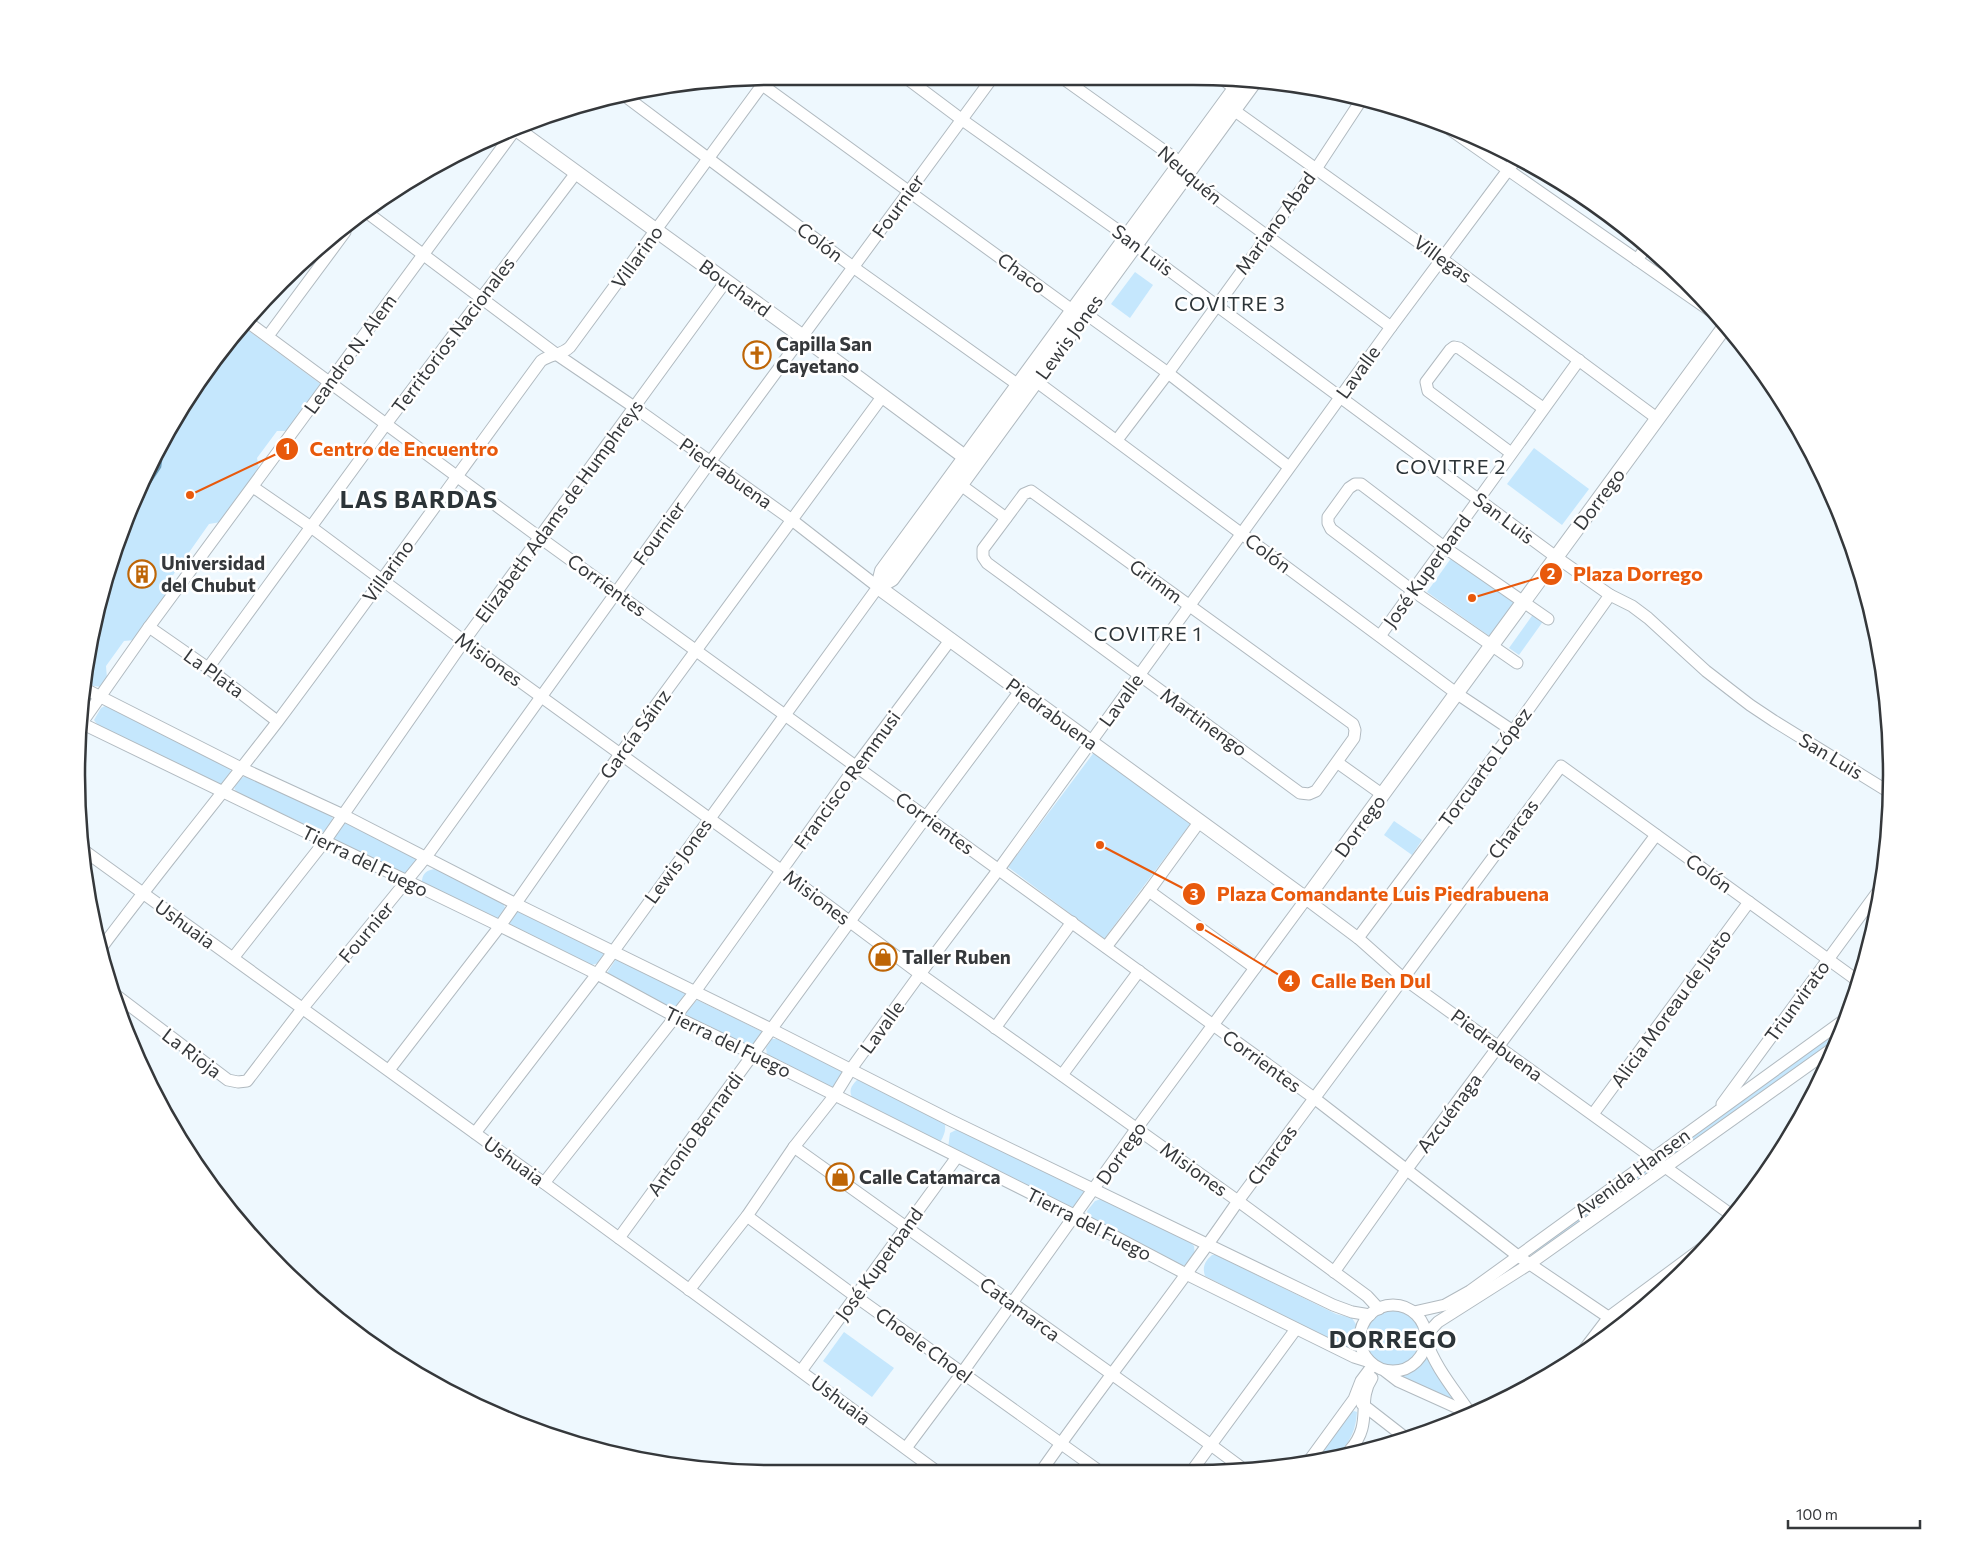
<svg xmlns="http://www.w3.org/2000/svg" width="1968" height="1550" viewBox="0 0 1968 1550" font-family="Commissioner,sans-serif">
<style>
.green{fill:#c5e7fd}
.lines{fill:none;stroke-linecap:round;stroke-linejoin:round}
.stream{stroke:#6b9cba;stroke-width:2.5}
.minor-casing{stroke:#b1bac0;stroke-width:13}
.major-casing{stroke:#b1bac0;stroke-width:16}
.minor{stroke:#fff;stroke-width:11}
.major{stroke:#fff;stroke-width:14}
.labels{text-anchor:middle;stroke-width:5;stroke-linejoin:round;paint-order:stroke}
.street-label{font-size:19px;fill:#35383b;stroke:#fff}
.poi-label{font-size:19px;font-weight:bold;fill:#35383b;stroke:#fff;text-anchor:start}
.neighbourhood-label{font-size:20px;letter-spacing:1px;fill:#2c3438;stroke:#fff}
.district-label{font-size:24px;font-weight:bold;letter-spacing:1px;fill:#2c3438;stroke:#fff}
.rim{fill:none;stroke:#35383b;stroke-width:2.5}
.leader{fill:none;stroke:#e8590c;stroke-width:2}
.callout-dot{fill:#e8590c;stroke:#fff;stroke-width:2}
.mark-label{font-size:15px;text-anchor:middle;font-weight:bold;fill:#fff}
.callout-label{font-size:20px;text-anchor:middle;font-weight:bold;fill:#e8590c;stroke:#fff;stroke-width:5;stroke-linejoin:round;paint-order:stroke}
</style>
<rect width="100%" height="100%" fill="#eef8fe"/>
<!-- green -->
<g class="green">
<polygon points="1135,272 1153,285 1130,318 1111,304"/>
<polygon points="245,328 322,385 288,431 277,431 257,458 259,469 221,522 209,524 171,578 173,587 135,640 124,641 106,666 107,679 101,687 88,685 100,594 170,426"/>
<polygon points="1534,448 1589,489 1562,525 1507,484"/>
<polygon points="1452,557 1516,603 1492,638 1427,592"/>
<polygon points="1534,613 1544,620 1519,655 1509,648"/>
<path d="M105 706 111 707 229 766 231 772C229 778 226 785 219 787L99 727 94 720 101 708Z"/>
<polygon points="1095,751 1191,823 1104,939 1008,867"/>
<polygon points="245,776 330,814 334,821 325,832 322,832 238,794 234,788 240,779"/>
<polygon points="1394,821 1422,840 1412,855 1384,835"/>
<polygon points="345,822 420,859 408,874 403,874 335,840 333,837"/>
<path d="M437 869 503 903 506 910 497 920 422 884C421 874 427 869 437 869Z"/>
<polygon points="519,911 603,952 603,956 599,963 588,966 508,926 507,922 515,912"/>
<polygon points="618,958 687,994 675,1009 670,1008 608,976 607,973 616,959"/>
<polygon points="697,1000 765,1033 751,1048 684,1014"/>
<polygon points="1841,1029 1836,1042 1671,1159 1667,1156"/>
<polygon points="772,1039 777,1039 843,1072 835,1088 828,1088 767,1055 766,1048"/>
<path d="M857 1080H861L944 1122C947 1128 944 1136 940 1142L853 1099C848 1091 851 1086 857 1080Z"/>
<polygon points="958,1129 1083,1191 1088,1195 1074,1207 1067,1208 948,1148 950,1133"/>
<polygon points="1647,1167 1652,1168 1653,1171 1535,1255 1532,1251"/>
<polygon points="1101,1199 1190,1242 1194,1246 1195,1256 1186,1265 1180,1265 1091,1221 1087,1211 1095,1201"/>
<path d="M1212 1255H1216L1336 1314 1352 1318 1357 1326V1354L1205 1276C1202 1267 1205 1261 1212 1255Z"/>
<circle cx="1393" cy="1339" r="28"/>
<polygon points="844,1332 894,1368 872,1397 823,1361"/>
<polygon points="1427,1350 1461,1405 1394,1374 1418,1363"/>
<path d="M1354 1411 1357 1412C1356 1429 1351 1439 1341 1452L1318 1456 1347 1414Z"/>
</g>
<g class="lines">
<!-- stream -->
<g class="stream">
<polyline points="169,427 170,425"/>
<polyline points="141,496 160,467 164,439"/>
</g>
<!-- minor casing -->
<g class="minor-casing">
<g id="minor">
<polyline points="905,77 961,119 1126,236 1135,245 1556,557 1610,595 1632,606 1648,618 1706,671 1750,705 1774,721 1889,792"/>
<polyline points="1061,77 1180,162 1187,177 1391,327"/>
<polyline points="1221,78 1241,93"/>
<polyline points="754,79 1072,310 1086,314 1168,373 1289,467"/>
<polyline points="625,96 853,267 1024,389"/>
<polyline points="1228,106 1442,259 1658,419"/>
<polyline points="1445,126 1722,319"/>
<polyline points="369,214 556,354 634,407 792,520 878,587 597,974 475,1133"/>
<polyline points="1637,260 1646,247"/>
<polyline points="249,323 539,537 1314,1098 1518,1256 1620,1325"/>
<polyline points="268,336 345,232"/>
<polyline points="1029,376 1456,693 1513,731"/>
<polyline points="1117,440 1168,373 1316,169 1360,102"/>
<polyline points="1511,453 1428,391 1426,382 1450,350 1454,347 1459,348 1543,408"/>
<polyline points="954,480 1006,518"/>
<polyline points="253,487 311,527 464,641 782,871 920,974 1238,1201 1367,1296 1379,1309"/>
<polygon points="1031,491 1353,724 1355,730 1354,738 1316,791 1309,794 1300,793 987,563 983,557 983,549 1024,494"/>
<polyline points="149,627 208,668 277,721"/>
<polyline points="1380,636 1579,360"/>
<polyline points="1517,663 1413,591 1331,529 1328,523 1328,517 1349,488 1355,484 1361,484 1444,547 1548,619"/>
<polyline points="208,668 386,424 576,173"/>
<polyline points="87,690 241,768 343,815 516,904 771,1029 950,1120 1333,1305 1352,1312 1370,1315"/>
<polyline points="83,721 149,627 512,134"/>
<polyline points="83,724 500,926 597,974 676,1017 753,1054 1076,1216 1188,1275 1354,1357 1370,1362"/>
<polyline points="1338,763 1383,795"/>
<polyline points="86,852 544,1183 939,1473"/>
<polyline points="1149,891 1255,968"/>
<polyline points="1358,938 1513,731 1610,595"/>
<polyline points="1106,947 1149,891 1200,821"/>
<path d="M99 951C157 873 219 798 278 721 367 602 453 481 541 361 551 354 562 355 570 347L768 77"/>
<polyline points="233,958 325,841 464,641 726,281"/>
<polyline points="117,996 228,1080 238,1082 247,1081 302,1009 426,857 710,462 993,77"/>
<polyline points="995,1028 1072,922"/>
<polyline points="389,1070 500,926 620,754 882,397"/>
<polyline points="1062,1075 1139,971"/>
<polyline points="1722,1104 1879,890"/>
<polyline points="1593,1114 1749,902"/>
<polyline points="794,1147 1211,1445 1246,1471"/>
<polyline points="544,1183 694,993 856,766 951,639"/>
<polyline points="747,1216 855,1296 1102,1473"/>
<polyline points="619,1238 926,817 1020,691"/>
<polyline points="1334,1272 1407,1169 1656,835"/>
<polyline points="689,1290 747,1216 794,1147 835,1095 851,1069 920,974 999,869 1391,327 1517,158"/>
<circle cx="1393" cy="1338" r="33"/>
<polyline points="1414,1312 1445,1305 1470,1291 1844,1020"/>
<polyline points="1426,1335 1438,1322 1531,1263 1833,1048"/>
<path d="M1426 1340C1435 1367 1454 1389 1470 1413"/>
<polyline points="1583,1351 1609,1317 1705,1246"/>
<polyline points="801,1371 957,1157"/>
<polyline points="1385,1371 1398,1381 1469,1413"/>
<polyline points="1362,1404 1407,1439"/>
<polyline points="906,1448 962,1373 1137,1128 1306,899 1358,938 1403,978 1733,1216"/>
<path d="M1350 1450C1374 1423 1356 1402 1372 1378"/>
<polyline points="1311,1458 1354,1399 1361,1381 1373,1365"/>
<polyline points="1191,1472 1296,1329"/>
<path d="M1040 1473C1104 1381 1175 1294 1238 1201L1561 766 1858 981"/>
</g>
</g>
<!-- major casing -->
<g class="major-casing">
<g id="major">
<polyline points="519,131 803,337 973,463"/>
<polyline points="878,587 1306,899 1726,325"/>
<polyline points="878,587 892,579 1255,81"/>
<polyline points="878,587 882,571 1242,79"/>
</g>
</g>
<!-- minor -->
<use href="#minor" class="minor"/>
<!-- major -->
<use href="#major" class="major"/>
</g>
<!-- icons -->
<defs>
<g id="church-ring" transform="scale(1.4375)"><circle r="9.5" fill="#fff" stroke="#be6506" stroke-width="1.5"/><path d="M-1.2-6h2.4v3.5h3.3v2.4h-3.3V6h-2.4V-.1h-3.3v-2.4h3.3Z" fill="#be6506"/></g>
<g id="building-ring" transform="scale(1.4375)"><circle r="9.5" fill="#fff" stroke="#be6506" stroke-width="1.5"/><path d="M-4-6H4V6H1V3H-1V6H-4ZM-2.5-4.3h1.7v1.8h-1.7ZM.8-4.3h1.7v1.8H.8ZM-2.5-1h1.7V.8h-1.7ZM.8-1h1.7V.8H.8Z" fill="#be6506"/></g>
<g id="shop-ring" transform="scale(1.4375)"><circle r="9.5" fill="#fff" stroke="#be6506" stroke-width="1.5"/><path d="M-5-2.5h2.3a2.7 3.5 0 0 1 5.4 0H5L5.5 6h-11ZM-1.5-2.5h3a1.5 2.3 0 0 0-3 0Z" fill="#be6506"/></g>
</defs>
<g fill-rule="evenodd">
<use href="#church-ring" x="757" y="355"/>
<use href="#building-ring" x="142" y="574"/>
<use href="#shop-ring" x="883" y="957"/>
<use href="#shop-ring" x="840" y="1177"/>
</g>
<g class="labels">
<!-- street labels -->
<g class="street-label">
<text transform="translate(1190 175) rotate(41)" y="7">Neuquén</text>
<text transform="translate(898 206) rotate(-54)" y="7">Fournier</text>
<text transform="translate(1275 223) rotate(-54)" y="7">Mariano Abad</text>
<text transform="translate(820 242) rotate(37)" y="7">Colón</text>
<text transform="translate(1143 250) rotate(37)" y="7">San Luis</text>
<text transform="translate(637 257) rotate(-54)" y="7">Villarino</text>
<text transform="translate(1443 259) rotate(36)" y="7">Villegas</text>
<text transform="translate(1022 273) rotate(36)" y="7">Chaco</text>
<text transform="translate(735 288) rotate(36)" y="7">Bouchard</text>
<text transform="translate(453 335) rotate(-53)" y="7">Territorios Nacionales</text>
<text transform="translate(1069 337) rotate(-54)" y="7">Lewis Jones</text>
<text transform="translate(350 354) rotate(-54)" y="7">Leandro N. Alem</text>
<text transform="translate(1358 372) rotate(-54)" y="7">Lavalle</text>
<text transform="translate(726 473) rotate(35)" y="7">Piedrabuena</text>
<text transform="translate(1599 499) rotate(-53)" y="7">Dorrego</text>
<text transform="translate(559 511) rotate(-54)" y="7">Elizabeth Adams de Humphreys</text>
<text transform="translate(1504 518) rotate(37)" y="7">San Luis</text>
<text transform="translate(659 533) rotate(-54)" y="7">Fournier</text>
<text transform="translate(1268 553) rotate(37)" y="7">Colón</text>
<text transform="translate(388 571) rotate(-54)" y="7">Villarino</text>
<text transform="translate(1427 571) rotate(-54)" y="7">José Kuperband</text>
<text transform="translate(1156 581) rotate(36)" y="7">Grimm</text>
<text transform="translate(607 585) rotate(36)" y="7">Corrientes</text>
<text transform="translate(489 659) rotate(36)" y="7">Misiones</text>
<text transform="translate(214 673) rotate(36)" y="7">La Plata</text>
<text transform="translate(1121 700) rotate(-54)" y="7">Lavalle</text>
<text transform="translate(1052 714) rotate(36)" y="7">Piedrabuena</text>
<text transform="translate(1204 722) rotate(36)" y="7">Martinengo</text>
<text transform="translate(635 734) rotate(-54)" y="7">García Sáinz</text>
<text transform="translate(1831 756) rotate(31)" y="7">San Luis</text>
<text transform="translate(1485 767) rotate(-54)" y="7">Torcuarto López</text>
<text transform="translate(847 780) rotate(-54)" y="7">Francisco Remmusi</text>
<text transform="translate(935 823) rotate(36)" y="7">Corrientes</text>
<text transform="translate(1360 826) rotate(-54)" y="7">Dorrego</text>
<text transform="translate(1513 829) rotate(-53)" y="7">Charcas</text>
<text transform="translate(365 861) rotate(26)" y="7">Tierra del Fuego</text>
<text transform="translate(678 861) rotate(-54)" y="7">Lewis Jones</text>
<text transform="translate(1709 873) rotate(36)" y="7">Colón</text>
<text transform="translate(817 897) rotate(37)" y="7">Misiones</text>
<text transform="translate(185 924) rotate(36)" y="7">Ushuaia</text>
<text transform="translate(366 932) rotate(-50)" y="7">Fournier</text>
<text transform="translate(1797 1001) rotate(-54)" y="7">Triunvirato</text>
<text transform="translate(1671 1008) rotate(-54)" y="7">Alicia Moreau de Justo</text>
<text transform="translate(882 1027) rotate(-54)" y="7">Lavalle</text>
<text transform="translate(728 1042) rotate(26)" y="7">Tierra del Fuego</text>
<text transform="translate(1497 1045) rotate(36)" y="7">Piedrabuena</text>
<text transform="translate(192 1053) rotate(37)" y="7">La Rioja</text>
<text transform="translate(1262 1061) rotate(36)" y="7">Corrientes</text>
<text transform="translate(1449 1113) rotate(-53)" y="7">Azcuénaga</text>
<text transform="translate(695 1134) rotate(-54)" y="7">Antonio Bernardi</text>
<text transform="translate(1121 1153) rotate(-55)" y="7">Dorrego</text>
<text transform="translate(1272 1155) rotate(-54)" y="7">Charcas</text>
<text transform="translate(514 1161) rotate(36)" y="7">Ushuaia</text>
<text transform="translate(1194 1169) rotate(36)" y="7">Misiones</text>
<text transform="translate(1632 1173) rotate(-36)" y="7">Avenida Hansen</text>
<text transform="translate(1089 1224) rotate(27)" y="7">Tierra del Fuego</text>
<text transform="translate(879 1264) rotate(-54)" y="7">José Kuperband</text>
<text transform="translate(1020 1309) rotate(36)" y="7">Catamarca</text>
<text transform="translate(924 1345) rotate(36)" y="7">Choele Choel</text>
<text transform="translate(841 1400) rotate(37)" y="7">Ushuaia</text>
</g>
<!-- poi labels -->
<g class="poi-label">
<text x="776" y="351">Capilla San<tspan x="776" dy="22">Cayetano</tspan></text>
<text x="161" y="570">Universidad<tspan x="161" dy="22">del Chubut</tspan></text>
<text x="902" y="964">Taller Ruben</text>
<text x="859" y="1184">Calle Catamarca</text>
</g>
<!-- neighbourhood labels -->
<g class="neighbourhood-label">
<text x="1230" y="311">COVITRE 3</text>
<text x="1451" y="474">COVITRE 2</text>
<text x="1148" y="641">COVITRE 1</text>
</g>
<!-- district labels -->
<g class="district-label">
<text x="419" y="508">LAS BARDAS</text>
<text x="1393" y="1348">DORREGO</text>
</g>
</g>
<!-- crop -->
<path d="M0 0H1968V1550H0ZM775 85H1193A690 690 0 0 1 1883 775V775A690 690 0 0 1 1193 1465H775A690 690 0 0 1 85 775V775A690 690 0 0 1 775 85Z" fill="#fff" fill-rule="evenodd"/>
<path class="rim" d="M775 85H1193A690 690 0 0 1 1883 775V775A690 690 0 0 1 1193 1465H775A690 690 0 0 1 85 775V775A690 690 0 0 1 775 85Z"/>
<!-- callouts -->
<path class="leader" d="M190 495L287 449M1472 598L1551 574M1100 845L1194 894M1200 927L1289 981"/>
<g class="callout-dot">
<circle cx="190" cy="495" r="5"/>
<circle cx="1472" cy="598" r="5"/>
<circle cx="1100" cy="845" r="5"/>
<circle cx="1200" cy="927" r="5"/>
<circle cx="287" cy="449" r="12"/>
<circle cx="1551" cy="574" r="12"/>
<circle cx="1194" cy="894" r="12"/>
<circle cx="1289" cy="981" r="12"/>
</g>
<g class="mark-label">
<text x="287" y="454">1</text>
<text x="1551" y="579">2</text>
<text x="1194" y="900">3</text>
<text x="1289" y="986">4</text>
</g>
<g class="callout-label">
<text x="404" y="456">Centro de Encuentro</text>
<text x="1638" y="581">Plaza Dorrego</text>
<text x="1383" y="901">Plaza Comandante Luis Piedrabuena</text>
<text x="1371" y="988">Calle Ben Dul</text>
</g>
<!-- scale -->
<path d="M1788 1520v8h132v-8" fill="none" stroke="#35383b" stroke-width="2.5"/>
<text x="1796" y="1520" font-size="15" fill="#35383b" stroke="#ffffff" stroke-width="4" paint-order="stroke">100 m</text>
</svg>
